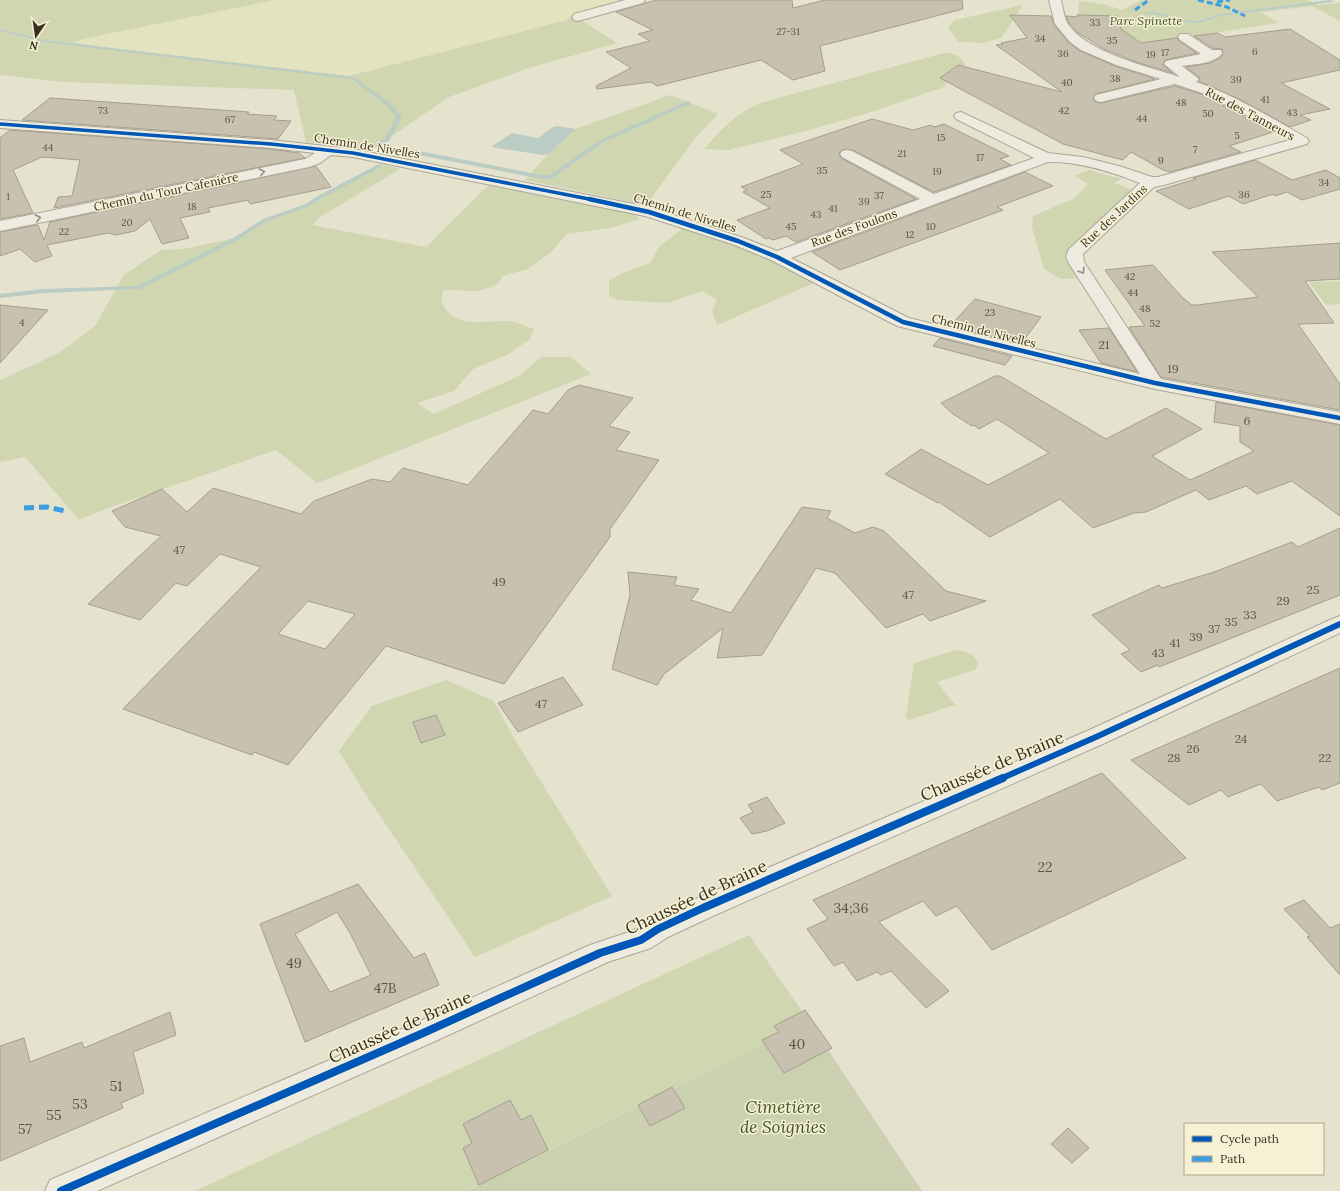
<svg xmlns="http://www.w3.org/2000/svg" width="1340" height="1191" viewBox="0 0 1340 1191" font-family="Lora,serif">
<style>
.farmland{fill:#e4e3bf}
.green{fill:#d0d6b0}
.cemetery{fill:#cbd0b0}
.water{fill:#baccc3}
.lines{fill:none;stroke-linecap:round;stroke-linejoin:round}
.stream{fill:#baccc3;fill-rule:evenodd}
.building{fill:#c9c1af;stroke:#a59e8d;fill-rule:evenodd}
.minor-casing{stroke:#aba697;stroke-width:2}
.minor{fill:#edebe0;fill-rule:evenodd}
.quiet-far1{stroke:#3e9de0;stroke-width:3;stroke-dasharray:6 3;stroke-linecap:butt}
.quiet{stroke:#3e9de0;stroke-width:5;stroke-dasharray:10 5;stroke-linecap:butt}
.cycleway-far3-casing{stroke:#f6f1d5;stroke-width:5}
.cycleway-far2-casing{stroke:#f6f1d5;stroke-width:6}
.cycleway-far1-casing{stroke:#f6f1d5;stroke-width:8}
.cycleway-casing{stroke:#f6f1d5;stroke-width:10}
.cycleway-far3{stroke:#0057b8;stroke-width:3.5}
.cycleway-far2{stroke:#0057b8;stroke-width:4.5}
.cycleway-far1{stroke:#0057b8;stroke-width:6}
.cycleway{stroke:#0057b8;stroke-width:8}
.oneway{stroke:#948e80}
.labels{text-anchor:middle;stroke-width:3;stroke-linejoin:round;paint-order:stroke}
.far-number-label{font-size:10px;fill:#5e5443}
.far-park-label{font-size:12px;font-style:italic;fill:#425625;stroke:#f6f1d5}
.far-street-label{font-size:12px;fill:#3a301f;stroke:#f6f1d5}
.number-label{font-size:12px;fill:#5e5443}
.near-number-label{font-size:14px;fill:#5e5443}
.near-street-label{font-size:17px;fill:#3a301f;stroke:#f6f1d5}
.near-park-label{font-size:17px;font-style:italic;fill:#425625;stroke:#f6f1d5}
</style>
<rect width="100%" height="100%" fill="#e5e2ce"/>
<!-- farmland -->
<polygon class="farmland" points="274,0 632,0 573,15 567,20 349,76 71,43 83,39"/>
<!-- green -->
<g class="green">
<polygon points="0,0 274,0 83,39 72,43 349,76 567,20 573,15 617,43 529,68 449,97 371,150 306,142 294,90 64,82 0,75"/>
<polygon points="1141,0 1307,0 1318,5 1338,3 1340,3 1340,21 1312,6 1261,12 1278,23 1140,44 1078,15 1079,1 1103,4 1122,10"/>
<polygon points="1023,5 1001,38 983,43 958,42 948,27 955,20"/>
<path d="M944 53C952 52 962 57 965 65L948 80 944 87 868 113 806 131 728 150 704 149C723 128 734 115 760 103Z"/>
<polygon points="670,95 718,114 696,137 646,205 525,180 548,154 576,129"/>
<path d="M381 164 400 169 320 217 312 225 426 247 490 184 622 211 637 216 640 219 610 228 567 234 551 252 528 269 503 276 497 284 488 288 478 291 443 290C441 299 441 304 447 311 463 330 493 318 513 322 520 323 528 327 534 329L530 339 507 355 473 369 454 391 417 403 434 414 519 376 541 357H571L591 374 317 483 276 450 108 508 79 520 25 457 0 462V380L59 353 95 326 124 275 161 250 183 249 237 238 263 222 308 205 318 198Z"/>
<polygon points="1089,170 1121,179 1114,183 1130,189 1132,192 1072,248 1080,278 1061,279 1044,269 1032,227 1033,216 1075,198 1088,184 1075,176"/>
<polygon points="683,228 738,246 773,261 814,283 717,325 712,311 717,300 702,291 668,303 617,300 609,296 609,281 620,274 650,263 660,246"/>
<polygon points="1340,281 1340,304 1326,305 1309,282"/>
<path d="M956 650C966 651 974 653 978 663L975 670 937 682 955 705 908 720 906 716 914 663Z"/>
<polygon points="446,680 494,701 512,735 612,896 475,957 364,792 339,751 372,706"/>
<polygon points="749,935 806,1017 773,1040 466,1191 195,1191"/>
</g>
<!-- cemetery -->
<polygon class="cemetery" points="806,1017 922,1191 467,1191 773,1040 772,1034"/>
<!-- water -->
<polygon class="water" points="557,126 576,129 548,154 543,155 491,147 512,133 538,138 553,127"/>
<g class="lines">
<!-- stream -->
<g class="stream">
<polygon points="1329,0 1334,1 1332,2 1221,16 1200,23 1179,22 1160,15 1147,14 1145,13 1147,12 1161,13 1180,20 1200,21 1220,14"/>
<polygon points="0,29 44,40 353,77 390,103 402,117 389,141 376,147 373,145 385,139 396,117 386,105 352,79 44,42 0,31"/>
<polygon points="688,101 691,103 690,104 604,142 551,179 542,179 403,152 400,150 403,148 542,175 550,175 600,140"/>
<polygon points="379,164 382,166 381,167 320,199 310,206 267,221 239,239 140,289 43,293 0,298 0,294 43,289 137,286 235,237 263,219 306,204 316,197"/>
</g>
</g>
<!-- building -->
<g class="building">
<polygon points="656,0 792,0 793,8 825,0 962,0 963,9 820,46 825,71 793,80 761,60 657,86 651,82 597,89 596,86 631,68 606,52 650,41 638,34 653,30 616,12"/>
<polygon points="1010,15 1051,16 1054,25 1069,43 1080,51 1115,66 1155,79 1096,94 1093,99 1096,102 1101,103 1175,86 1201,94 1273,132 1229,146 1241,152 1170,172 1163,170 1131,152 1123,160 1063,144 940,78 958,65 1062,92 996,45 1003,44 1001,43 1027,38"/>
<polygon points="1077,15 1117,16 1121,29 1141,43 1177,38 1179,41 1197,53 1165,60 1163,65 1173,73 1136,62 1104,49 1078,33 1069,23 1066,16 1078,17"/>
<polygon points="1290,29 1340,60 1340,70 1281,83 1330,109 1300,115 1311,120 1290,127 1239,99 1199,81 1200,78 1186,67 1210,63 1220,58 1223,54 1222,49 1212,48 1194,36 1218,33 1225,37"/>
<polygon points="50,98 249,112 247,114 277,116 274,120 291,121 278,139 22,120"/>
<polygon points="872,119 913,130 931,125 934,127 944,124 1009,156 1000,159 1011,165 934,192 853,150 842,150 839,153 841,158 916,199 796,242 786,236 773,240 769,238 766,239 737,220 770,208 743,192 747,190 741,187 803,164 780,150"/>
<polygon points="10,130 270,149 299,153 305,158 54,208 58,197 72,196 80,160 42,157 13,170 33,213 0,219 0,138"/>
<polygon points="1255,160 1292,180 1326,170 1340,178 1340,189 1302,200 1287,192 1275,196 1273,194 1243,204 1229,196 1189,209 1156,191 1196,179 1193,178"/>
<polygon points="316,166 331,187 250,204 248,200 208,208 210,212 180,218 189,238 162,244 150,219 135,231 116,235 108,233 47,245 52,256 35,262 20,249 0,256 0,232 38,225 44,240 50,222"/>
<polygon points="1025,172 1053,186 997,207 1003,210 840,270 812,252"/>
<polygon points="1340,243 1340,279 1305,281 1334,323 1298,324 1340,384 1340,410 1161,377 1129,327 1145,326 1105,270 1153,265 1183,298 1192,305 1197,305 1258,297 1212,252"/>
<polygon points="975,299 1041,317 1021,344 950,326"/>
<polygon points="0,305 48,310 0,363"/>
<polygon points="1109,328 1137,372 1101,363 1079,330"/>
<polygon points="940,338 1012,356 1005,365 933,346"/>
<polygon points="995,376 1000,376 1106,439 1166,408 1202,429 1152,456 1190,480 1254,451 1240,442 1240,426 1214,422 1216,402 1340,425 1340,516 1292,481 1257,494 1246,486 1209,500 1196,490 1146,512 1134,513 1093,528 1060,499 990,537 939,502 938,503 885,474 921,449 988,485 1049,453 997,419 979,429 974,425 972,426 953,414 941,403"/>
<path d="M579 385 633 398 609 426 630 432 616 450 659 460 610 529V537L504 684 386 646 288 765 254 752 252 755 123 709 261 567 220 554 187 586 176 583 140 620 88 604 161 536 125 527 112 511 162 489 187 512 213 488 301 514 314 501 372 479 390 482 403 468 468 485 533 410 548 414 568 390ZM308 601 355 614 325 649 278 634Z"/>
<polygon points="802,507 831,511 827,518 855,533 873,527 884,531 946,591 986,601 930,621 923,614 886,628 835,573 816,568 762,655 717,658 723,628 664,674 657,685 612,669 630,595 628,572 677,577 674,585 699,589 691,600 731,613"/>
<polygon points="1340,528 1340,595 1159,667 1158,665 1141,672 1121,654 1130,650 1092,615 1159,585 1162,588 1214,572 1292,542 1298,547"/>
<polygon points="1340,668 1340,783 1322,790 1319,787 1277,801 1261,784 1228,797 1221,790 1189,805 1131,760"/>
<polygon points="563,677 583,705 518,732 498,703"/>
<polygon points="436,715 445,735 421,743 413,722"/>
<polygon points="1102,773 1186,858 992,950 957,906 936,916 923,901 879,922 949,991 926,1008 891,971 881,975 877,972 857,981 843,962 834,966 807,929 828,919 813,900"/>
<polygon points="767,797 785,823 767,831 752,834 740,818 753,812 748,805"/>
<path d="M358 884 414 958 425 953 439 985 305 1042 260 924ZM337 912 350 933 371 975 330 992 295 934Z"/>
<polygon points="1304,900 1330,928 1340,924 1340,975 1307,937 1310,936 1284,909"/>
<polygon points="805,1010 832,1048 784,1073 762,1040 779,1032 774,1026"/>
<polygon points="170,1012 176,1035 133,1052 144,1093 121,1103 123,1108 0,1161 0,1046 24,1038 30,1062 82,1042 84,1048"/>
<polygon points="672,1087 685,1108 650,1126 638,1105"/>
<polygon points="510,1100 521,1120 531,1115 548,1150 479,1185 463,1148 472,1143 463,1124"/>
<polygon points="1068,1128 1089,1148 1072,1163 1051,1144"/>
</g>
<g class="lines">
<!-- minor casing -->
<g class="minor-casing">
<g id="minor">
<polygon points="625,0 645,0 643,3 578,21 574,20 572,17 574,14"/>
<path d="M1049 0H1061C1063 7 1064 18 1068 24 1086 52 1149 67 1180 77L1164 64 1166 61 1201 54 1180 40 1178 37 1180 34H1188L1212 50H1221L1222 53C1215 64 1194 64 1182 66L1199 79 1196 82C1235 95 1271 118 1307 138L1309 141 1307 144 1164 185 1154 187 1083 254 1084 262 1161 379 1340 412V424L1155 389 897 326 771 260 732 244 645 216 353 157 331 155 320 163 309 167 0 231V221L305 159 315 153 271 148 0 128V120L271 140 353 149 649 207 744 238 777 251 920 199 842 157 840 154 842 151 847 150 852 151 934 194 1034 158 956 119 954 116 956 113 961 112 1048 153 1083 157 1119 166 1152 177H1158L1290 140 1248 116 1202 93 1175 84 1101 102 1096 101 1094 98 1096 95 1161 79 1116 65 1081 50 1070 42 1055 24ZM1048 162C1079 161 1112 172 1140 183L1069 249 1066 256 1068 262 1140 374 909 318 791 258Z"/>
<polygon points="1340,616 1340,633 1105,743 713,916 668,937 651,948 608,962 431,1043 97,1191 45,1191 50,1180 411,1025 590,945 632,931 648,921 693,900 1087,731 1332,619"/>
</g>
</g>
<!-- minor -->
<use href="#minor" class="minor"/>
<!-- quiet-far1 -->
<g class="quiet-far1">
<polyline points="1198,0 1227,7 1245,16"/>
<polyline points="1217,2 1230,0"/>
<polyline points="1135,10 1149,0"/>
</g>
<!-- quiet -->
<polyline class="quiet" points="24,508 47,507 65,511"/>
<!-- cycleway-far3 casing -->
<g class="cycleway-far3-casing">
<polyline id="cycleway-far3" points="0,124 271,144 353,153 594,200"/>
</g>
<!-- cycleway-far2 casing -->
<g class="cycleway-far2-casing">
<polyline id="cycleway-far2" points="589,199 649,212 738,241 777,257 903,322 1155,383 1340,418"/>
</g>
<!-- cycleway-far1 casing -->
<g class="cycleway-far1-casing">
<polyline id="cycleway-far1" points="1000,779 1096,737 1340,624"/>
</g>
<!-- cycleway casing -->
<g class="cycleway-casing">
<polyline id="cycleway" points="61,1191 421,1034 600,953 641,940 658,929 703,908 1003,778"/>
</g>
<!-- cycleway-far3 -->
<use href="#cycleway-far3" class="cycleway-far3"/>
<!-- cycleway-far2 -->
<use href="#cycleway-far2" class="cycleway-far2"/>
<!-- cycleway-far1 -->
<use href="#cycleway-far1" class="cycleway-far1"/>
<!-- cycleway -->
<use href="#cycleway" class="cycleway"/>
</g>
<!-- one-way arrows -->
<defs><path id="oneway-chevron" d="M-2-3.5L2.5 0L-2 3.5" fill="none" stroke-width="1.6" stroke-linecap="round" stroke-linejoin="round"/></defs>
<g class="oneway">
<use href="#oneway-chevron" transform="translate(262 172) rotate(-12)"/>
<use href="#oneway-chevron" transform="translate(38 218) rotate(-12)"/>
<use href="#oneway-chevron" transform="translate(1082 271) rotate(57)"/>
</g>
<g class="labels">
<!-- far-number labels -->
<g class="far-number-label">
<text x="1095" y="26">33</text>
<text x="788" y="35">27-31</text>
<text x="1040" y="42">34</text>
<text x="1112" y="44">35</text>
<text x="1255" y="55">6</text>
<text x="1165" y="56">17</text>
<text x="1063" y="57">36</text>
<text x="1151" y="58">19</text>
<text x="1115" y="82">38</text>
<text x="1236" y="83">39</text>
<text x="1067" y="86">40</text>
<text x="1265" y="103">41</text>
<text x="1181" y="106">48</text>
<text x="103" y="114">73</text>
<text x="1064" y="114">42</text>
<text x="1292" y="116">43</text>
<text x="1208" y="117">50</text>
<text x="1142" y="122">44</text>
<text x="230" y="123">67</text>
<text x="1237" y="139">5</text>
<text x="941" y="141">15</text>
<text x="48" y="151">44</text>
<text x="1195" y="153">7</text>
<text x="902" y="157">21</text>
<text x="980" y="161">17</text>
<text x="1161" y="164">9</text>
<text x="822" y="174">35</text>
<text x="937" y="175">19</text>
<text x="1324" y="186">34</text>
<text x="766" y="198">25</text>
<text x="1244" y="198">36</text>
<text x="879" y="199">37</text>
<text x="8" y="200">1</text>
<text x="864" y="205">39</text>
<text x="192" y="210">18</text>
<text x="833" y="212">41</text>
<text x="816" y="218">43</text>
<text x="127" y="226">20</text>
<text x="791" y="230">45</text>
<text x="931" y="230">10</text>
<text x="64" y="235">22</text>
<text x="910" y="238">12</text>
<text x="1130" y="280">42</text>
<text x="1133" y="296">44</text>
<text x="1145" y="312">48</text>
<text x="990" y="316">23</text>
<text x="22" y="326">4</text>
<text x="1155" y="327">52</text>
</g>
<!-- far-park labels -->
<g class="far-park-label">
<text x="1146" y="25">Parc Spinette</text>
</g>
<!-- far-street labels -->
<g class="far-street-label">
<text transform="translate(1250 114) rotate(28)" y="4">Rue des Tanneurs</text>
<text transform="translate(367 146) rotate(9)" y="4">Chemin de Nivelles</text>
<text transform="translate(166 192) rotate(-12)" y="4">Chemin du Tour Cafenière</text>
<text transform="translate(685 213) rotate(17)" y="4">Chemin de Nivelles</text>
<text transform="translate(1114 216) rotate(-43)" y="4">Rue des Jardins</text>
<text transform="translate(854 228) rotate(-20)" y="4">Rue des Foulons</text>
<text transform="translate(984 331) rotate(14)" y="4">Chemin de Nivelles</text>
</g>
<!-- number labels -->
<g class="number-label">
<text x="1104" y="349">21</text>
<text x="1173" y="373">19</text>
<text x="1247" y="425">6</text>
<text x="179" y="554">47</text>
<text x="499" y="586">49</text>
<text x="1313" y="594">25</text>
<text x="908" y="599">47</text>
<text x="1283" y="605">29</text>
<text x="1250" y="619">33</text>
<text x="1231" y="626">35</text>
<text x="1214" y="633">37</text>
<text x="1196" y="641">39</text>
<text x="1175" y="647">41</text>
<text x="1158" y="657">43</text>
<text x="541" y="708">47</text>
<text x="1241" y="743">24</text>
<text x="1193" y="753">26</text>
<text x="1174" y="762">28</text>
<text x="1325" y="762">22</text>
</g>
<!-- near-number labels -->
<g class="near-number-label">
<text x="1045" y="872">22</text>
<text x="851" y="913">34;36</text>
<text x="294" y="968">49</text>
<text x="385" y="993">47B</text>
<text x="797" y="1049">40</text>
<text x="116" y="1091">51</text>
<text x="80" y="1109">53</text>
<text x="54" y="1120">55</text>
<text x="25" y="1134">57</text>
</g>
<!-- near-street labels -->
<g class="near-street-label">
<text transform="translate(992 766) rotate(-23)" y="6">Chaussée de Braine</text>
<text transform="translate(696 897) rotate(-25)" y="6">Chaussée de Braine</text>
<text transform="translate(400 1027) rotate(-24)" y="6">Chaussée de Braine</text>
</g>
<!-- near-park labels -->
<g class="near-park-label">
<text x="783" y="1113">Cimetière<tspan x="783" dy="20">de Soignies</tspan></text>
</g>
</g>
<!-- legend -->
<rect x="1184" y="1123" width="140" height="52" fill="#f6f1d5" stroke="#aba48c"/>
<rect x="1192" y="1136" width="20" height="6" fill="#0057b8" stroke="#aba48c"/>
<text x="1220" y="1143" font-size="12" fill="#3a301f">Cycle path</text>
<rect x="1192" y="1156" width="20" height="6" fill="#3e9de0" stroke="#aba48c"/>
<text x="1220" y="1163" font-size="12" fill="#3a301f">Path</text>
<!-- north arrow -->
<g transform="translate(36 36) rotate(193)" stroke="#f6f1d5" stroke-width="3" paint-order="stroke">
<path d="M0-3L7 15L0 10L-7 15Z" fill="#3a301f"/>
<text y="-6" font-size="11" font-weight="bold" text-anchor="middle" fill="#3a301f">N</text>
</g>
</svg>
